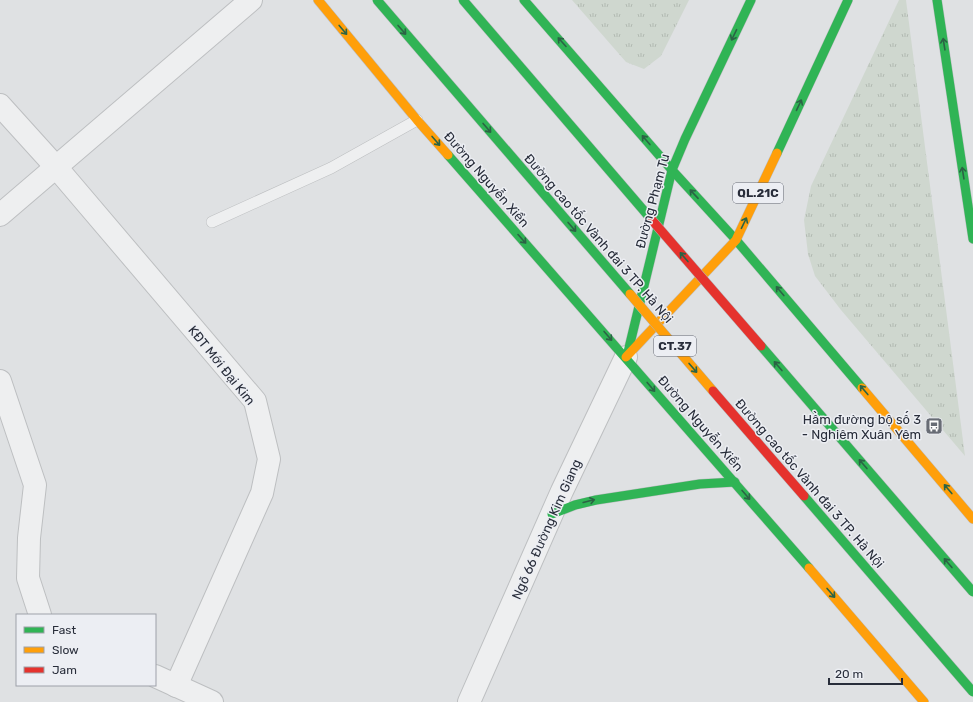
<svg xmlns="http://www.w3.org/2000/svg" width="973" height="702" viewBox="0 0 973 702" font-family="Rubik,sans-serif">
<style>
.grass{fill:url(#grass-tufts)}
.lines{fill:none;stroke-linecap:round;stroke-linejoin:round}
.lane-casing{stroke:#bdbfc1;stroke-width:12}
.street-casing{stroke:#bdbfc1;stroke-width:24}
.fast-casing{stroke:#bcbdc0;stroke-width:10}
.slow-casing{stroke:#bcbdc0;stroke-width:10}
.lane{stroke:#eeeff0;stroke-width:11}
.street{stroke:#eeeff0;stroke-width:22}
.fast{stroke:#30b455;stroke-width:9}
.slow{stroke:#ff9f0a;stroke-width:9}
.fast-bridge-casing{stroke:#b1b4b8;stroke-width:10;stroke-linecap:butt}
.slow-bridge-casing{stroke:#b1b4b8;stroke-width:10;stroke-linecap:butt}
.jam-bridge-casing{stroke:#b1b4b8;stroke-width:10;stroke-linecap:butt}
.fast-bridge{stroke:#30b455;stroke-width:9}
.slow-bridge{stroke:#ff9f0a;stroke-width:9}
.jam-bridge{stroke:#e5322d;stroke-width:9}
.oneway{stroke:#2b6345}
.labels{text-anchor:middle;stroke-width:3;stroke-linejoin:round;paint-order:stroke}
.shield{fill:#eceef3;stroke:#636772;stroke-width:1}
.shield-label{font-size:12px;font-weight:bold;fill:#282d3a}
.street-label{font-size:13px;fill:#282d3a;stroke:#eceef3}
.poi-label{font-size:13px;fill:#282d3a;stroke:#eceef3;text-anchor:end}
</style>
<defs>
<pattern id="grass-tufts" width="24" height="20" patternUnits="userSpaceOnUse"><rect width="24" height="20" fill="#cfd7cf"/><path d="M3 7l-1-3M5 7V3M7 7l1-3M15 17l-1-3M17 17v-4M19 17l1-3" fill="none" stroke="#b2b9b2"/></pattern>
</defs>
<rect width="100%" height="100%" fill="#dfe1e3"/>
<!-- grass -->
<g class="grass">
<polygon points="572,0 689,0 661,56 644,69 626,62"/>
<polygon points="899,0 906,0 965,456 841,310 815,276 808,254 804,220 811,186"/>
</g>
<g class="lines">
<!-- lane casing -->
<g class="lane-casing">
<polyline id="lane" points="212,222 331,168 417,120"/>
</g>
<!-- street casing -->
<g class="street-casing">
<g id="street">
<polyline points="0,105 56,167 255,401 269,459 262,493 176,686"/>
<polyline points="0,215 251,0"/>
<polyline points="0,381 35,485 29,538 28,578 40,615"/>
<polyline points="155,676 212,702"/>
<polyline points="469,702 562,491 626,357"/>
</g>
</g>
<!-- fast casing -->
<g class="fast-casing">
<g id="fast">
<polyline points="524,0 672,170 736,240 862,388"/>
<polyline points="937,0 973,239"/>
<polyline points="777,153 848,0"/>
<polyline points="448,155 809,568"/>
<polyline points="627,356 672,170 685,139 751,0"/>
<polyline points="552,514 575,505 596,500 700,484 735,482"/>
</g>
</g>
<!-- slow casing -->
<g class="slow-casing">
<g id="slow">
<polyline points="318,0 417,120 448,155"/>
<polyline points="626,357 736,240 777,153"/>
<polyline points="862,388 973,519"/>
<polyline points="809,568 924,702"/>
</g>
</g>
<!-- lane -->
<use href="#lane" class="lane"/>
<!-- street -->
<use href="#street" class="street"/>
<!-- fast -->
<use href="#fast" class="fast"/>
<!-- slow -->
<use href="#slow" class="slow"/>
<!-- fast-bridge casing -->
<g class="fast-bridge-casing">
<g id="fast-bridge">
<polyline points="377,0 630,294"/>
<polyline points="463,0 651,219"/>
<polyline points="761,346 973,592"/>
<polyline points="804,496 973,692"/>
</g>
</g>
<!-- slow-bridge casing -->
<g class="slow-bridge-casing">
<polyline id="slow-bridge" points="630,294 713,391"/>
</g>
<!-- jam-bridge casing -->
<g class="jam-bridge-casing">
<g id="jam-bridge">
<polyline points="651,219 761,346"/>
<polyline points="713,391 804,496"/>
</g>
</g>
<!-- fast-bridge -->
<use href="#fast-bridge" class="fast-bridge"/>
<!-- slow-bridge -->
<use href="#slow-bridge" class="slow-bridge"/>
<!-- jam-bridge -->
<use href="#jam-bridge" class="jam-bridge"/>
</g>
<!-- one-way arrows -->
<defs><path id="oneway-shaft" d="M-6 0H5M1.5-3L5.5 0L1.5 3" fill="none" stroke-width="1.6" stroke-linecap="round" stroke-linejoin="round"/></defs>
<g class="oneway">
<use href="#oneway-shaft" transform="translate(343 30) rotate(50)"/>
<use href="#oneway-shaft" transform="translate(402 30) rotate(49)"/>
<use href="#oneway-shaft" transform="translate(734 35) rotate(116)"/>
<use href="#oneway-shaft" transform="translate(562 42) rotate(-132)"/>
<use href="#oneway-shaft" transform="translate(944 44) rotate(-99)"/>
<use href="#oneway-shaft" transform="translate(799 105) rotate(-65)"/>
<use href="#oneway-shaft" transform="translate(487 128) rotate(49)"/>
<use href="#oneway-shaft" transform="translate(646 140) rotate(-131)"/>
<use href="#oneway-shaft" transform="translate(436 141) rotate(49)"/>
<use href="#oneway-shaft" transform="translate(963 173) rotate(-99)"/>
<use href="#oneway-shaft" transform="translate(694 194) rotate(-133)"/>
<use href="#oneway-shaft" transform="translate(744 223) rotate(-64)"/>
<use href="#oneway-shaft" transform="translate(572 227) rotate(49)"/>
<use href="#oneway-shaft" transform="translate(522 239) rotate(48)"/>
<use href="#oneway-shaft" transform="translate(684 257) rotate(-131)"/>
<use href="#oneway-shaft" transform="translate(780 291) rotate(-130)"/>
<use href="#oneway-shaft" transform="translate(608 336) rotate(49)"/>
<use href="#oneway-shaft" transform="translate(778 366) rotate(-131)"/>
<use href="#oneway-shaft" transform="translate(693 368) rotate(49)"/>
<use href="#oneway-shaft" transform="translate(651 387) rotate(50)"/>
<use href="#oneway-shaft" transform="translate(864 390) rotate(-130)"/>
<use href="#oneway-shaft" transform="translate(863 464) rotate(-131)"/>
<use href="#oneway-shaft" transform="translate(948 489) rotate(-130)"/>
<use href="#oneway-shaft" transform="translate(746 495) rotate(49)"/>
<use href="#oneway-shaft" transform="translate(589 501) rotate(-14)"/>
<use href="#oneway-shaft" transform="translate(948 563) rotate(-131)"/>
<use href="#oneway-shaft" transform="translate(831 593) rotate(49)"/>
</g>
<!-- icons -->
<defs>
<g id="bus-square" transform="scale(0.9)"><rect x="-9" y="-9" width="18" height="18" rx="4" fill="#686c75" stroke="#eceef3"/><path d="M-5-6H5V4H4V6H2V4H-2V6H-4V4H-5ZM-3.5-4V0h7V-4ZM-3.5 1.2v1.5H-2V1.2ZM2 1.2v1.5H3.5V1.2Z" fill="#fff"/></g>
</defs>
<g fill-rule="evenodd">
<use href="#bus-square" x="934" y="426"/>
</g>
<g class="labels">
<!-- shield labels -->
<g class="shield">
<rect x="733" y="183" width="50" height="20" rx="3"/>
<rect x="654" y="336" width="42" height="20" rx="3"/>
</g>
<g class="shield-label">
<text x="758" y="197">QL.21C</text>
<text x="675" y="350">CT.37</text>
</g>
<!-- street labels -->
<g class="street-label">
<text transform="translate(487 179) rotate(49)" y="5">Đường Nguyễn Xiển</text>
<text transform="translate(652 201) rotate(-75)" y="5">Đường Phạm Tu</text>
<text transform="translate(599 238) rotate(49)" y="5">Đường cao tốc Vành đai 3 TP. Hà Nội</text>
<text transform="translate(222 365) rotate(51)" y="5">KĐT Mới Đại Kim</text>
<text transform="translate(701 423) rotate(49)" y="5">Đường Nguyễn Xiển</text>
<text transform="translate(810 483) rotate(49)" y="5">Đường cao tốc Vành đai 3 TP. Hà Nội</text>
<text transform="translate(546 529) rotate(-66)" y="5">Ngõ 66 Đường Kim Giang</text>
</g>
<!-- poi labels -->
<g class="poi-label">
<text x="921" y="424">Hầm đường bộ số 3<tspan x="921" dy="15">- Nghiêm Xuân Yêm</tspan></text>
</g>
</g>
<!-- legend -->
<rect x="16" y="614" width="140" height="72" fill="#eceef3" stroke="#9ea1a9"/>
<rect x="24" y="627" width="20" height="6" fill="#30b455" stroke="#9ea1a9"/>
<text x="52" y="634" font-size="12" fill="#282d3a">Fast</text>
<rect x="24" y="647" width="20" height="6" fill="#ff9f0a" stroke="#9ea1a9"/>
<text x="52" y="654" font-size="12" fill="#282d3a">Slow</text>
<rect x="24" y="667" width="20" height="6" fill="#e5322d" stroke="#9ea1a9"/>
<text x="52" y="674" font-size="12" fill="#282d3a">Jam</text>
<!-- scale -->
<path d="M829 678v6h73v-6" fill="none" stroke="#282d3a" stroke-width="2"/>
<text x="835" y="678" font-size="12" fill="#282d3a" stroke="#eceef3" stroke-width="3" paint-order="stroke">20 m</text>
</svg>
